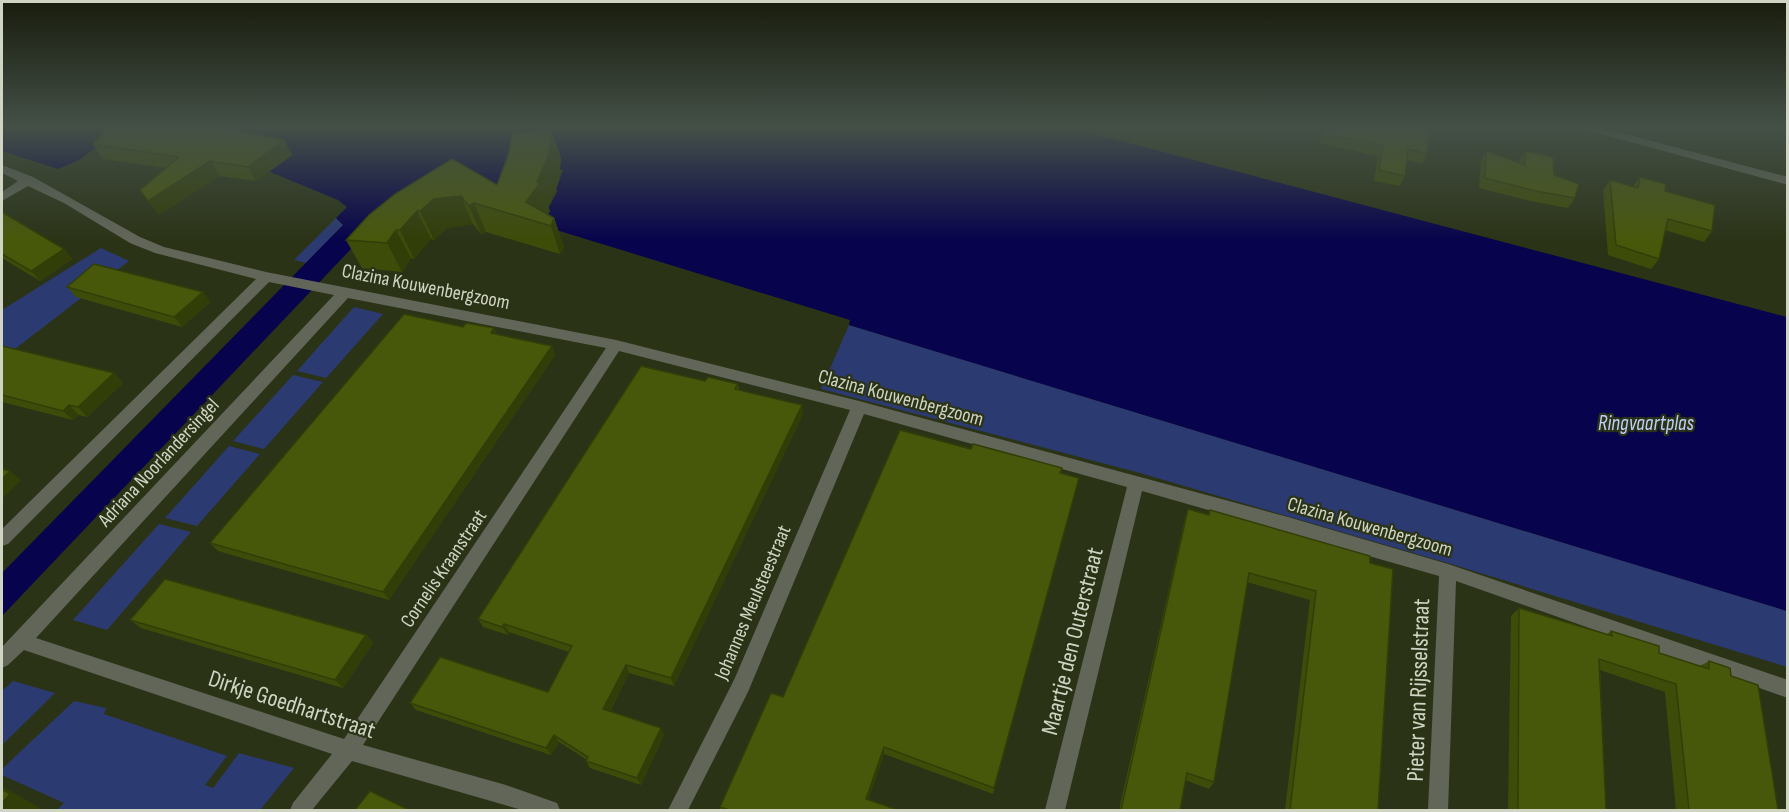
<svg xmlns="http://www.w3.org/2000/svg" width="1789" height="812" viewBox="0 0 1789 812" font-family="'Sofia Sans Condensed',sans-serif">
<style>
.green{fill:#2b3a70}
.water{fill:#07034c}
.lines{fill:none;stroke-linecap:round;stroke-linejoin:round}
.minor{fill:#626659;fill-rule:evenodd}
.wall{fill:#3e4c09}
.shaded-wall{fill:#323e08}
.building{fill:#48580b;stroke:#323e08;stroke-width:1.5}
.labels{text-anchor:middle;stroke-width:4.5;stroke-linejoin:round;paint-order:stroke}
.street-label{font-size:20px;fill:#cfd4c3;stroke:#2b3317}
.water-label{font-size:21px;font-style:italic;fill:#c0cff9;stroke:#2b3317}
.near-street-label{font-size:24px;fill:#cfd4c3;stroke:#2b3317}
</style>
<rect width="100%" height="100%" fill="#2b3317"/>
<!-- green -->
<g class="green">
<polygon points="336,218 343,225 306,263 294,260"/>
<polygon points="101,248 129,261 2,359 2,310"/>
<polygon points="354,307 383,314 326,378 297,371"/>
<polygon points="849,325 1787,611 1787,667 1451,564 1140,473 821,389"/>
<polygon points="293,375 323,382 264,449 233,441"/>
<polygon points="229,446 260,454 197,526 165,518"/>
<polygon points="159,524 191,532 107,630 73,620"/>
<polygon points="13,681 55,693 2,745 2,691"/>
<polygon points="74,701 106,708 104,714 227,756 205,785 213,788 239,753 294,768 260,810 57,810 64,803 2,775 2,769"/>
</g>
<!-- water -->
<polygon class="water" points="2,127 1069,127 1787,317 1787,611 849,325 850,320 540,225 549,212 547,211 558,190 556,190 563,170 560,169 561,158 505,189 476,172 388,210 2,616 2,573 343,225 336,218 347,207 338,200 268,171 97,147 79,160 58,169 2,151"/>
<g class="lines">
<!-- minor -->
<g class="minor">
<polygon points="1581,127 1599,127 1788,177 1788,185 1583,129"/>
<path d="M2 165 33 177 140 237 164 247 266 272 616 340 859 401 1288 517 1448 564 1788 680V698L1456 581 1448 810H1428L1439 576 1142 491 1065 810H1045L1127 487 864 414 748 692 688 810H668L734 680 850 410 619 351 363 745 506 785 557 803 560 810H522L352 761 312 810H290L293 803 332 754 24 650 8 665 2 668V647L334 295 269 282 8 544 2 546V529L256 279 155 253 130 243 64 203 28 186 2 201V192L18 181 2 173ZM348 298 606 348 344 739 36 638Z"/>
</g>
</g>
<!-- wall -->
<g class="wall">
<polygon points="1323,127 1430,127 1427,154 1422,164 1407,160 1405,176 1400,186 1374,181 1378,156 1319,143"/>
<polygon points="284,140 292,155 256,181 220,176 159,215 140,190 166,168 103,159 93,144"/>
<polygon points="1486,151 1519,163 1519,161 1525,151 1554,175 1575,198 1568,208 1530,201 1479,188 1481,161"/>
<polygon points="561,158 558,183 548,207 550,211 548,214 554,218 564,247 560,254 486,232 481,234 473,224 447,228 434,240 431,239 414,259 411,258 402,272 362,268 346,240 369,215 497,185"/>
<polygon points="1640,177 1665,191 1712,231 1704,242 1665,230 1659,259 1651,269 1608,255 1603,190 1610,180 1633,186"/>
<polygon points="2,212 64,249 72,259 40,281 2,258"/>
<polygon points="67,287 203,292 210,302 182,327 76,297"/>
<polygon points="463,327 494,328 497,335 552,346 555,355 389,600 218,551 210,543"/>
<polygon points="2,346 114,373 123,383 87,417 79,415 73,420 2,402"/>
<polygon points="705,381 738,384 739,390 803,414 674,686 629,673 610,711 661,728 664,735 641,785 590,768 586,761 587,760 559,742 551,755 416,710 410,703 548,692 569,652 509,632 508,635 483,627 478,619"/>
<polygon points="971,449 1062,468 1060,473 1079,478 993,794 884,754 868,800 898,810 721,810 720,807 783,697"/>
<polygon points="1188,509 1208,515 1210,510 1370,563 1378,810 1285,810 1310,600 1247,582 1214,782 1209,789 1185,780 1180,810 1119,810 1185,518"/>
<polygon points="1519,608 1607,634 1611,631 1659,653 1700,666 1709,661 1731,676 1778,810 1676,810 1665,692 1600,670 1606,810 1508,810 1511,616"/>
<polygon points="130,620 366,635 373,643 343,688 141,628"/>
</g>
<!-- shaded-wall -->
<g class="shaded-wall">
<polygon points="552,130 561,158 558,183 548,207 550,211 541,223 526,202 537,182"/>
<polygon points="284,140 292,155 256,181 248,167"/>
<polygon points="210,161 220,176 159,215 148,201"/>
<polygon points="461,196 473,224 447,228 434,240 420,211 434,199"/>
<polygon points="474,203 486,232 481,234 469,206"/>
<polygon points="417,211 431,239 414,259 400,230"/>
<polygon points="554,218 564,247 560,254 551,226"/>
<polygon points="396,230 411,258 402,272 387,243"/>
<polygon points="64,249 72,259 40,281 31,271"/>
<polygon points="203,292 210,302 182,327 174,317"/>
<polygon points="494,328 498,338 491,333"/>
<polygon points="552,346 555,355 389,600 383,592"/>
<polygon points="114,373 123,383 87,417 78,407"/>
<polygon points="69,405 79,415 73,420 63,411"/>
<polygon points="802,405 803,414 674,686 671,678"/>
<polygon points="10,471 21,480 2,499 2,479"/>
<polygon points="504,624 509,632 508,635 502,627"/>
<polygon points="366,635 373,643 343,688 335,680"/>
<polygon points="626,665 629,673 607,716 603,709"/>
<polygon points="661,728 664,735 641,785 637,778"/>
<polygon points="554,735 559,742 551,755 546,748"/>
<polygon points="884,747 884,754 866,805 866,799"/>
<polygon points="2,786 43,810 2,810"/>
</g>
<!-- building -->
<g class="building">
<polygon points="109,127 218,127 284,140 248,167 210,161 148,201 140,190 179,157 93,144"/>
<polygon points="1324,127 1430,127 1427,154 1408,149 1405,176 1379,170 1383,146 1323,133"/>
<polygon points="552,130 549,154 537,182 540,183 526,202 554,218 551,226 474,203 469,206 461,196 434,199 420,211 417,211 400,230 396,230 387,243 346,240 369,215 395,194 452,159 497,185 508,156 513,133"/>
<polygon points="1486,151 1525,165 1525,151 1553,157 1554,175 1579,184 1575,198 1536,191 1485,178"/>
<polygon points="1640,177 1666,184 1665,191 1715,205 1712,231 1668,219 1659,259 1616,245 1610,180 1638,188"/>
<polygon points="2,212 64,249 31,271 2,254"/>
<polygon points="94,264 203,292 174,317 67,287"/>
<polygon points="404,314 463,327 466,323 494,328 491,333 552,346 383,592 210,543"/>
<polygon points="2,346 114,373 78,407 69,405 63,411 2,395"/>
<polygon points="641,366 705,381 708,377 738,384 735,389 802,405 671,678 626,665 603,709 661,728 637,778 586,761 588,757 554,735 546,748 410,703 440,657 548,692 572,646 504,624 502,627 478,619"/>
<polygon points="900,430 971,449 973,444 1062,468 1060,473 1079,478 994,788 884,747 866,799 898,810 729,810 720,807 771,693 783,697"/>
<polygon points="2,469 10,471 2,479"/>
<polygon points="1188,509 1209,515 1210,510 1370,556 1370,563 1393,569 1378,810 1290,810 1316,591 1249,573 1214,782 1187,773 1180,810 1121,810"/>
<polygon points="165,579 366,635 335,680 130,620"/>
<polygon points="1519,608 1612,636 1611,631 1659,646 1659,653 1709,669 1709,661 1730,668 1731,676 1758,685 1778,810 1689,810 1676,684 1599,659 1606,810 1518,810"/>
<polygon points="2,789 10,794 2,803"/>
<polygon points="370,791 409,810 355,810"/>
</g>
<!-- sky -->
<linearGradient id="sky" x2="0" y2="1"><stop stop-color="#181c0d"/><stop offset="0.53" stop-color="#445047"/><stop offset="1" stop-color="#445047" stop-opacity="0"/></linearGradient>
<rect width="1789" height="240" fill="url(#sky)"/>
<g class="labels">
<!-- street labels -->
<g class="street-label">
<text transform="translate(426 286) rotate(11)" y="7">Clazina Kouwenbergzoom</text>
<text transform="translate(901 397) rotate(15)" y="7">Clazina Kouwenbergzoom</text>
<text transform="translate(158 462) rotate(-47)" y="7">Adriana Noorlandersingel</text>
<text transform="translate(1370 526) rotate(16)" y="7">Clazina Kouwenbergzoom</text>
<text transform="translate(443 568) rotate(-56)" y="7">Cornelis Kraanstraat</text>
<text transform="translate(752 602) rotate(-67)" y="7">Johannes Meulsteestraat</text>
</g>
<!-- water labels -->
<g class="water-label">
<text x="1646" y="430">Ringvaartplas</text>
</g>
<!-- near-street labels -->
<g class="near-street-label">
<text transform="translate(1072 641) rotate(-76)" y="8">Maartje den Outerstraat</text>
<text transform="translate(1418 690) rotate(-88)" y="8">Pieter van Rijsselstraat</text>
<text transform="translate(292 704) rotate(18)" y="8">Dirkje Goedhartstraat</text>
</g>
</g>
<!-- border -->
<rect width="1789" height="812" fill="none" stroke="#cfd4c3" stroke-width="6"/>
</svg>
